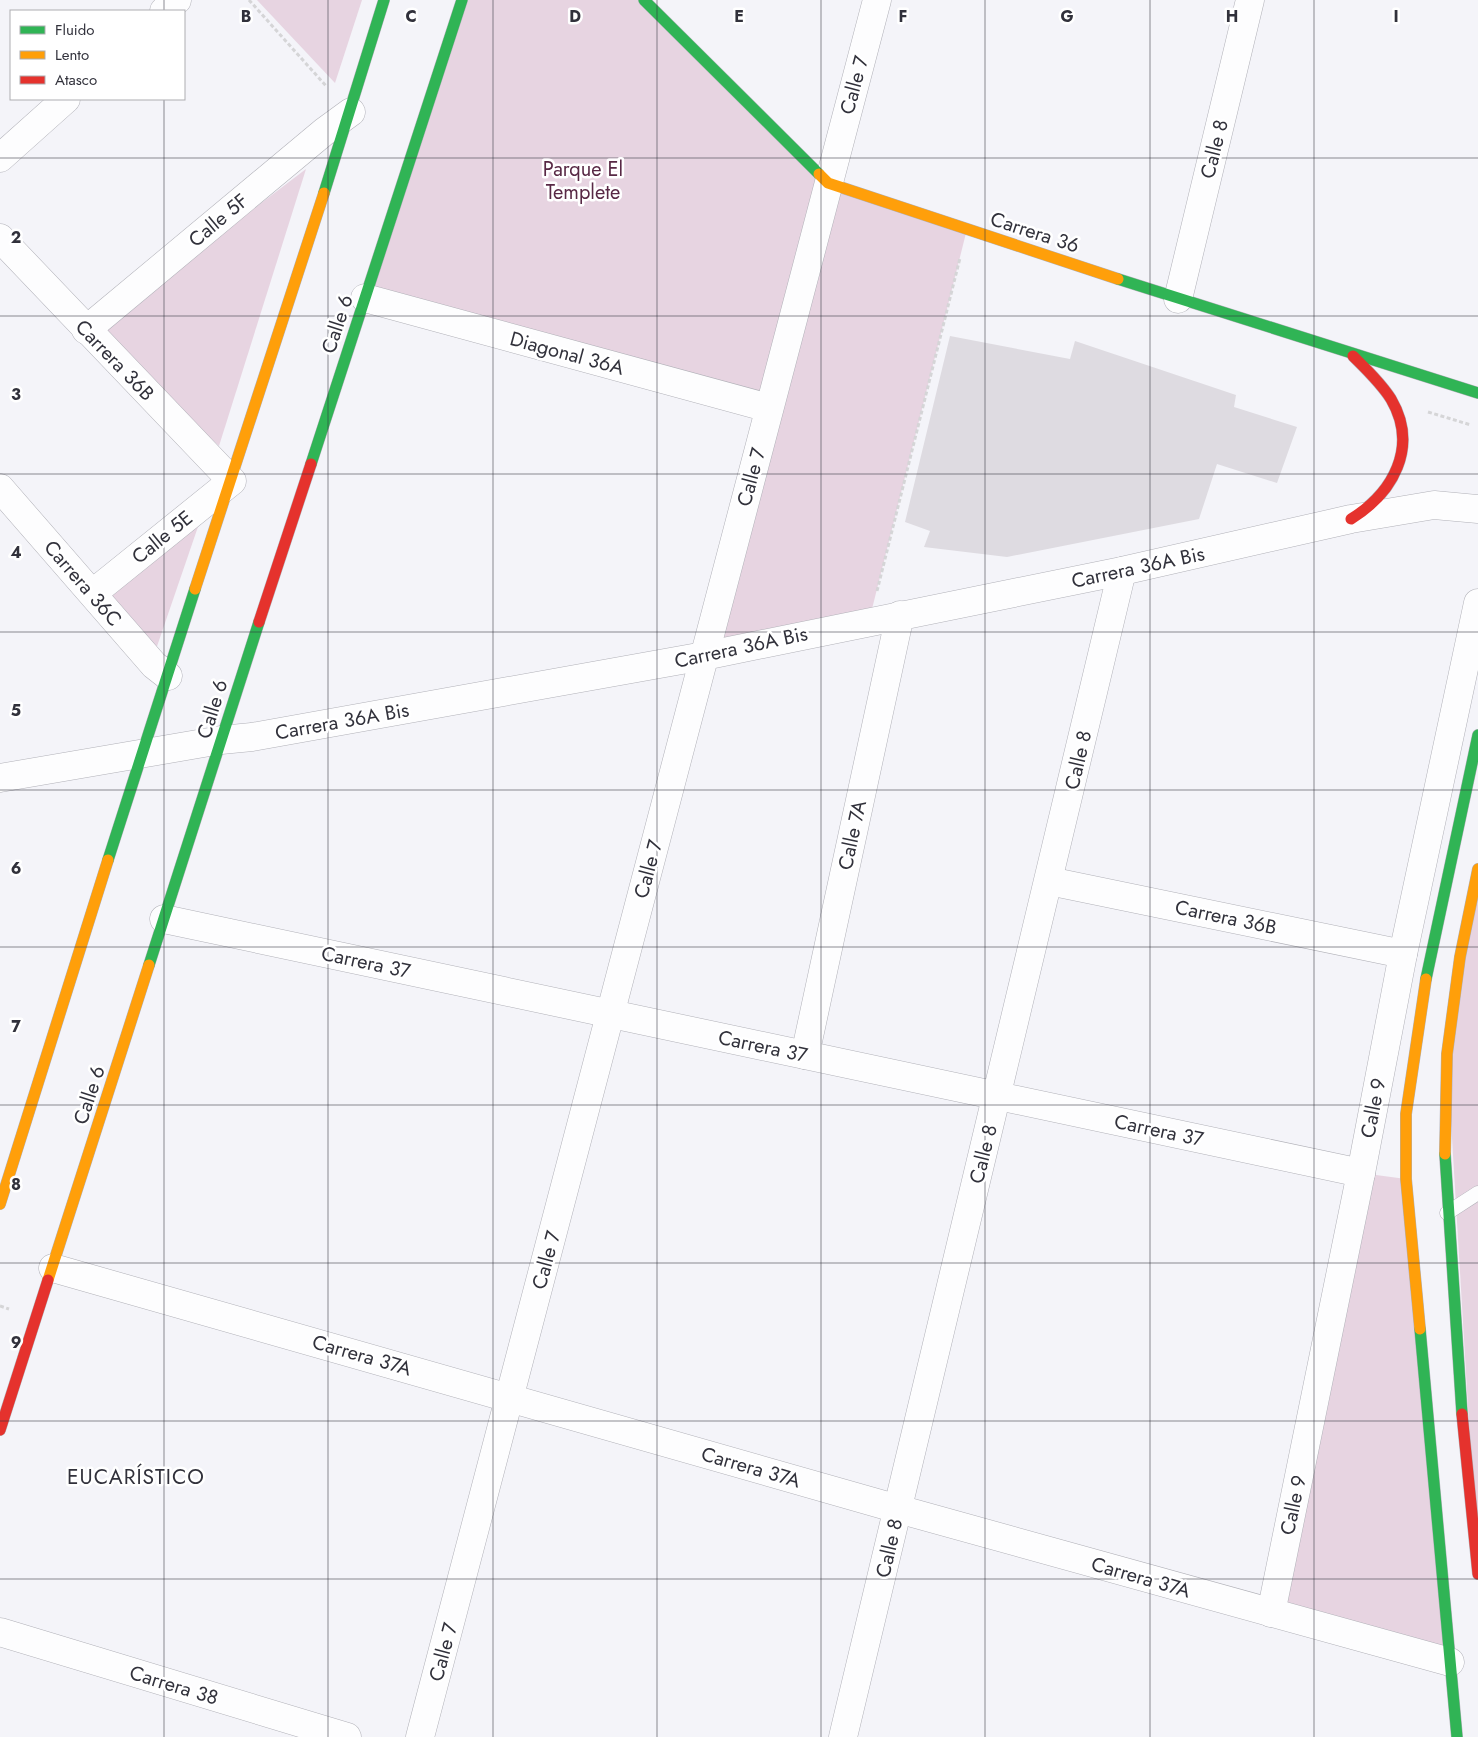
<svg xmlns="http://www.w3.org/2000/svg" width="1478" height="1737" viewBox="0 0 1478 1737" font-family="Jost,sans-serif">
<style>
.green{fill:#e7d4e1}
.building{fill:#dedbe1}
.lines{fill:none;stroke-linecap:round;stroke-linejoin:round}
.lane-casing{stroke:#b1b1b8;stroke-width:15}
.street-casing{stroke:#b1b1b8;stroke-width:29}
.fast-casing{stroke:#b1b1b8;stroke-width:12}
.slow-casing{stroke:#b1b1b8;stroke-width:12}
.jam-casing{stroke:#b1b1b8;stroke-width:12}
.path{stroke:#d5d5d7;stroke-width:3;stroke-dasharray:4 2.5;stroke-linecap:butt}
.lane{stroke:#fdfdfe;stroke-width:14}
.street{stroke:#fdfdfe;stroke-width:28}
.fast{stroke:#30b455;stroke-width:11}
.slow{stroke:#ff9f0a;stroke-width:11}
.jam{stroke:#e5322d;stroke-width:11}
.grid{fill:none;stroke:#31313b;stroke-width:1;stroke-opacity:0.55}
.labels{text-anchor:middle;stroke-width:5;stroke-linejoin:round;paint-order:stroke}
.street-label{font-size:20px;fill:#31313b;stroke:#fff}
.park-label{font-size:20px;fill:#582845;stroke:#fff}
.neighbourhood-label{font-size:21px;letter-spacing:1px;fill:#31313b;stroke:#fff}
.grid-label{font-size:16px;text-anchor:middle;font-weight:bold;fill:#31313b;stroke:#fff;stroke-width:5;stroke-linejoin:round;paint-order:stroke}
</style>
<rect width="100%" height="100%" fill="#f4f4f9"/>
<!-- green -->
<g class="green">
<polygon points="258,0 362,0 335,83 257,0"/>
<polygon points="462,0 644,0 828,183 967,229 869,621 704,656 769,409 365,298"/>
<polygon points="306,169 219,446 94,330"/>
<polygon points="201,518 153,658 100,593"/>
<polygon points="1478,869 1478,1574 1447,1054"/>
<polygon points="1361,1173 1406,1179 1450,1662 1271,1613"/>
</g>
<!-- building -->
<polygon class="building" points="950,336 1070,359 1075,341 1236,395 1234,407 1297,427 1277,483 1217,464 1199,519 1007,557 924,547 930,531 905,522"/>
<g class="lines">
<!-- lane casing -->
<g class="lane-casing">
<polyline id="lane" points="1447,1213 1478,1193"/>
</g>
<!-- street casing -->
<g class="street-casing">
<g id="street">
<polyline points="164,11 177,0"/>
<polyline points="0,158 66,99"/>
<polyline points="0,238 232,481 93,593"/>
<polyline points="365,298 769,408"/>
<polyline points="1178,299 1250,0"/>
<polyline points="86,330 325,131 351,112"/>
<polyline points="0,488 154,665 168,676"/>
<polyline points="0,778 221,740 252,737 704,656 1122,571 1351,519 1434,505 1478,509"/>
<polyline points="1049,881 1403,954"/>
<polyline points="164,919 1361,1173"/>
<polyline points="805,1055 900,615"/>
<polyline points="53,1268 898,1509 1450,1662"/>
<polyline points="1271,1613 1361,1173 1403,954 1478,603"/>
<polyline points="0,1632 347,1737"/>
<polyline points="420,1737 877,0"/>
<polyline points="843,1737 1122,571"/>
</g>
</g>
<!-- fast casing -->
<g class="fast-casing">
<g id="fast">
<polyline points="644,0 819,174"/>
<polyline points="324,193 384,0"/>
<polyline points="1118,279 1478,393"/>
<polyline points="311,464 462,0"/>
<polyline points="108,860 195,589"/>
<polyline points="149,965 259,622"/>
<polyline points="1426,979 1478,735"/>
<polyline points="1445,1154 1462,1414"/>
<polyline points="1420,1329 1457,1737"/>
</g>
</g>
<!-- slow casing -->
<g class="slow-casing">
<g id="slow">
<polyline points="819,174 828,183 1118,279"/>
<polyline points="195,589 324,193"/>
<polyline points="1445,1154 1447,1054 1460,957 1478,869"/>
<polyline points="0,1204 108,860"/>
<polyline points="48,1280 149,965"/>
<polyline points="1420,1329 1406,1179 1406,1114 1426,979"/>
</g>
</g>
<!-- jam casing -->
<g class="jam-casing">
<g id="jam">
<path d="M1351 519C1393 493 1419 447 1391 399 1381 383 1366 369 1353 356"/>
<polyline points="259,622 311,464"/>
<polyline points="1462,1414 1478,1574"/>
<polyline points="0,1430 48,1280"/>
</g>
</g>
<!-- path -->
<g class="path">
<polyline points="249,0 327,87"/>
<polyline points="1428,412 1471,425"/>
<polyline points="877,591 960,258"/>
<polyline points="0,1306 9,1309"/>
</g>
<!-- lane -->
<use href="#lane" class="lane"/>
<!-- street -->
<use href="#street" class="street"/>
<!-- fast -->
<use href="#fast" class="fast"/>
<!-- slow -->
<use href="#slow" class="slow"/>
<!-- jam -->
<use href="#jam" class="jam"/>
</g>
<!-- grid -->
<path class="grid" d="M164 0V11M328 0V1737M493 0V1737M657 0V1737M821 0V1737M985 0V1737M1150 0V1737M1314 0V1737M164 99V1737M0 158H1478M0 316H1478M0 474H1478M0 632H1478M0 790H1478M0 947H1478M0 1105H1478M0 1263H1478M0 1421H1478M0 1579H1478"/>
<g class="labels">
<!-- street labels -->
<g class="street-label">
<text transform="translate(854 85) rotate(-75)" y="7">Calle 7</text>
<text transform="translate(1214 149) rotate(-76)" y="7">Calle 8</text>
<text transform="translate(218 220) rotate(-40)" y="7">Calle 5F</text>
<text transform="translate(1035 232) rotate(18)" y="7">Carrera 36</text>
<text transform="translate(337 324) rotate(-72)" y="7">Calle 6</text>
<text transform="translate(567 353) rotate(15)" y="7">Diagonal 36A</text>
<text transform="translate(115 360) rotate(46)" y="7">Carrera 36B</text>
<text transform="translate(751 477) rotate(-75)" y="7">Calle 7</text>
<text transform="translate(162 537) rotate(-39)" y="7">Calle 5E</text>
<text transform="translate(1138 567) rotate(-12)" y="7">Carrera 36A Bis</text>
<text transform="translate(83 583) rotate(49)" y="7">Carrera 36C</text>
<text transform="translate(741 647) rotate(-12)" y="7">Carrera 36A Bis</text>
<text transform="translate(212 709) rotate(-73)" y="7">Calle 6</text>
<text transform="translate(342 721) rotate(-10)" y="7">Carrera 36A Bis</text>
<text transform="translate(1078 760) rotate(-77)" y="7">Calle 8</text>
<text transform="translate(852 835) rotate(-78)" y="7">Calle 7A</text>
<text transform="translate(648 869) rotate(-75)" y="7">Calle 7</text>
<text transform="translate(1226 917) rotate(12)" y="7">Carrera 36B</text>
<text transform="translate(366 962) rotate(12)" y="7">Carrera 37</text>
<text transform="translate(763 1046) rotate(12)" y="7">Carrera 37</text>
<text transform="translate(89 1095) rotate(-72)" y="7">Calle 6</text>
<text transform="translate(1373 1108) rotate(-79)" y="7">Calle 9</text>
<text transform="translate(1159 1130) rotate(12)" y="7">Carrera 37</text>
<text transform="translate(983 1154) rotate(-76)" y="7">Calle 8</text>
<text transform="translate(546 1260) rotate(-75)" y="7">Calle 7</text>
<text transform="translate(362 1355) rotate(16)" y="7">Carrera 37A</text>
<text transform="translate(751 1467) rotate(16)" y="7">Carrera 37A</text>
<text transform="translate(1293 1505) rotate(-78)" y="7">Calle 9</text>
<text transform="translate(889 1548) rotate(-77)" y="7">Calle 8</text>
<text transform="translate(1141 1577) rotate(16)" y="7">Carrera 37A</text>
<text transform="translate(443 1652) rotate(-75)" y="7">Calle 7</text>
<text transform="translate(174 1685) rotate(17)" y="7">Carrera 38</text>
</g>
<!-- park labels -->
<g class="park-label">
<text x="583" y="176">Parque El<tspan x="583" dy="23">Templete</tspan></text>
</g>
<!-- neighbourhood labels -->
<g class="neighbourhood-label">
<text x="136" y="1484">EUCARÍSTICO</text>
</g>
</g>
<g class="grid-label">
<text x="246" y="22">B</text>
<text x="411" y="22">C</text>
<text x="575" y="22">D</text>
<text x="739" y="22">E</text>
<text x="903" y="22">F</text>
<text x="1067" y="22">G</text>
<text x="1232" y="22">H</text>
<text x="1396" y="22">I</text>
<text x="16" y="243">2</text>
<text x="16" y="400">3</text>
<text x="16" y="558">4</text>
<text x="16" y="716">5</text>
<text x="16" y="874">6</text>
<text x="16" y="1032">7</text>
<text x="16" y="1190">8</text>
<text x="16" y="1348">9</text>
</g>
<!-- legend -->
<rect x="10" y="10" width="175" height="90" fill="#ffffff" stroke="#adadb1"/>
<rect x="20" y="26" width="25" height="8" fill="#30b455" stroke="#adadb1"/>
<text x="55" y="35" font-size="15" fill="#31313b">Fluido</text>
<rect x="20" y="51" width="25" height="8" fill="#ff9f0a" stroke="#adadb1"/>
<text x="55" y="60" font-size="15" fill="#31313b">Lento</text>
<rect x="20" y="76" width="25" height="8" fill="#e5322d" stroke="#adadb1"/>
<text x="55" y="85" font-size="15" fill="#31313b">Atasco</text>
</svg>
